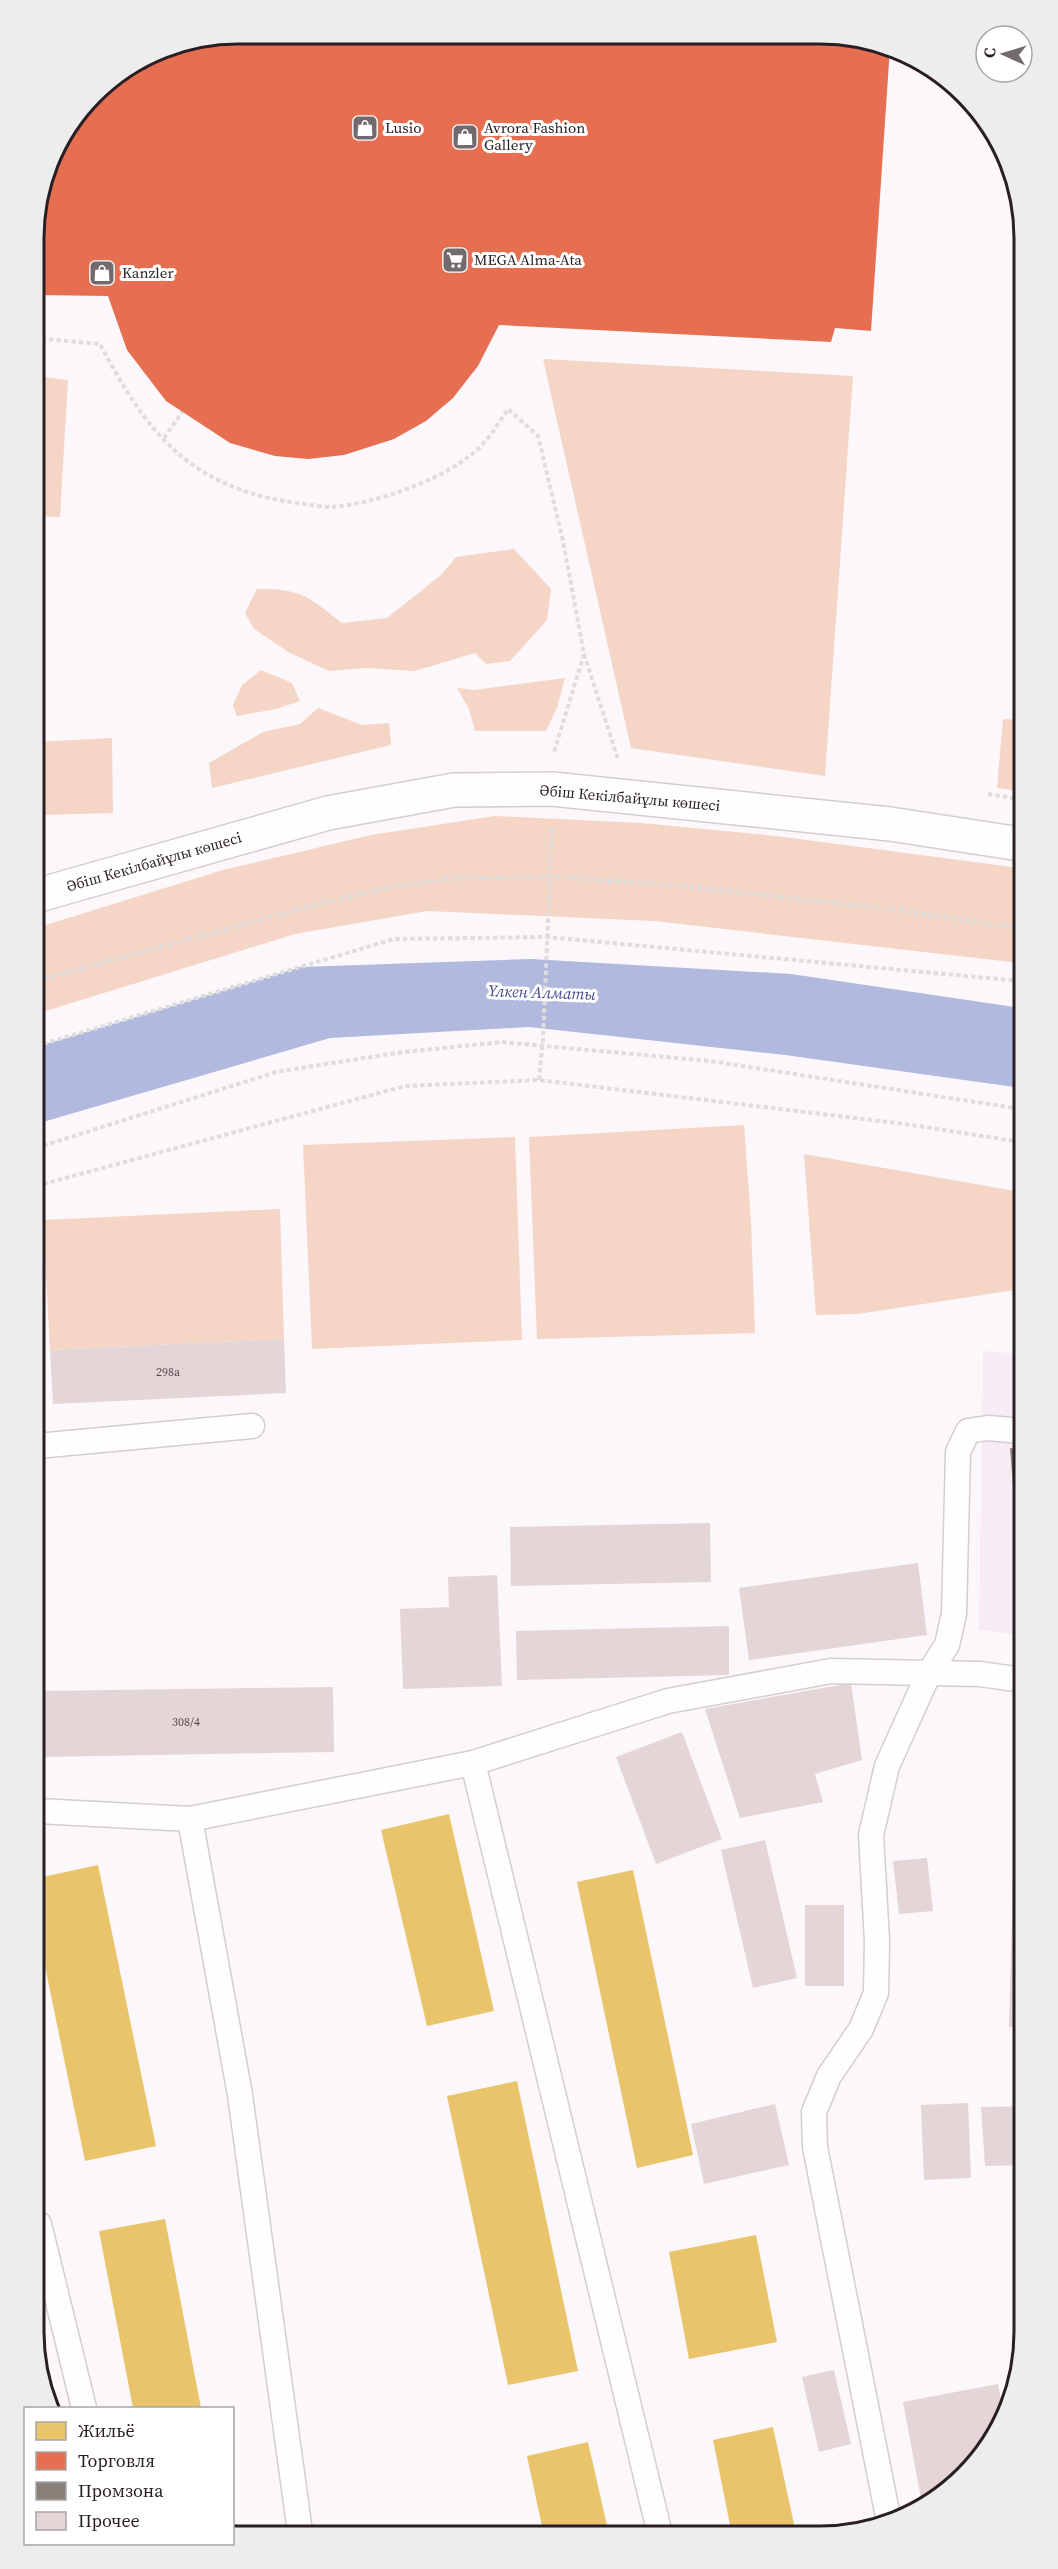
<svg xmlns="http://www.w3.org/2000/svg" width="1058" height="2569" viewBox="0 0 1058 2569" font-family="'Source Serif 4',serif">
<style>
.built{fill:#f9ebf3}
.green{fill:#f5d5c5}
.water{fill:#b2b9df}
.homes{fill:#e9c46a}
.shops{fill:#e76f51}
.industry{fill:#8a817c}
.building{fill:#e4d5d7}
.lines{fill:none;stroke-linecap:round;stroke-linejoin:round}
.service-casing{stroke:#d4cdd1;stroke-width:27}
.minor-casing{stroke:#d4cdd1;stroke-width:36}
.path{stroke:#dfddde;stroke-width:4;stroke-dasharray:4.5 3;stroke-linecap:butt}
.service{stroke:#fffefe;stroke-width:24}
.minor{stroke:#fffefe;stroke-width:33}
.labels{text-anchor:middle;stroke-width:6;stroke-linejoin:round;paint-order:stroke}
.number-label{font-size:12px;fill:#574c50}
.poi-label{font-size:15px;fill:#281e23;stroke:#fff;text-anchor:start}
.street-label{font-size:15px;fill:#281e23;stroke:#fff}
.water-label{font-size:16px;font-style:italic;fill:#424c8e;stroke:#fff}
.rim{fill:none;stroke:#281e23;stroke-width:3}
</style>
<rect width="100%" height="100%" fill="#fcf7fa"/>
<!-- built -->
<polygon class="built" points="983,1351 1022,1354 1022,1635 979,1630"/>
<!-- green -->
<g class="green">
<polygon points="543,359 853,376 825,776 631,748"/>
<polygon points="34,376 68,380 60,517 34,516"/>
<path d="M514 549 551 589 547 620 510 661 486 664 475 653 415 671 367 668 329 671 290 653 254 629 245 613 257 589C303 589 307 596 342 623L387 618 441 575 456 557Z"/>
<polygon points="261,670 292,683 300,701 276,709 237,716 233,705 242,685"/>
<polygon points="565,678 557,708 546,731 475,731 469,709 457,688 474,690"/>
<polygon points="318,708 362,725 389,723 391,745 212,788 209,763 263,732 300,724"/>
<polygon points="1003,719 1020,720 1020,791 997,788"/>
<polygon points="112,738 113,813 41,815 35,742"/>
<polygon points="495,816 641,823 776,836 1020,868 1020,963 654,921 427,911 295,934 36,1014 36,928 223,870 371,835"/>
<polygon points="744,1125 751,1222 755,1333 537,1339 529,1137"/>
<polygon points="515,1137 522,1340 312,1349 303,1145"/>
<polygon points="804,1154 1021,1192 1021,1289 858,1314 816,1315"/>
<polygon points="280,1209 284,1339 50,1350 43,1220"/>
</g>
<!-- water -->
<polygon class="water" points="531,959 791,974 1021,1008 1021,1088 785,1055 529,1027 330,1038 36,1124 36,1047 301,967"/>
<!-- homes -->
<g class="homes">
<polygon points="449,1814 494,2011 427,2026 381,1830"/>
<polygon points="98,1865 156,2146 85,2161 39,1937 38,1878"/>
<polygon points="633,1870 693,2155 637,2168 577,1882"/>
<polygon points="517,2081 578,2371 508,2385 447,2096"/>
<polygon points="165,2219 201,2408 133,2408 99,2231"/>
<polygon points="756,2235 777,2342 689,2359 669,2252"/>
<polygon points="773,2427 795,2529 731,2530 713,2440"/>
<polygon points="588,2442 608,2530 543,2531 527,2456"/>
</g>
<!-- shops -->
<g class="shops">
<polygon points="238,33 860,37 890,47 871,331 835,328 831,342 499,325 478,366 453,398 426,421 394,439 344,455 308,459 275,456 230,443 166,401 127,350 108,296 34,295 33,224 54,147 102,84 160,48"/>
<polygon points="951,83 961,90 950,89"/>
</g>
<!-- industry -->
<polygon class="industry" points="1010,1448 1022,1450 1022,1549 1018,1548"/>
<!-- building -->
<g class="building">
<polygon points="284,1339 286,1393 53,1404 50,1350"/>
<polygon points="710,1523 711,1582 511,1586 510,1527"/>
<polygon points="918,1563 927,1635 749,1660 739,1588"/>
<polygon points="497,1575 502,1686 403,1689 400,1609 449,1607 448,1577"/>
<polygon points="729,1626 729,1675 517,1680 516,1631"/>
<polygon points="851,1683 862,1760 815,1774 823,1802 740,1818 705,1709"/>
<polygon points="333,1687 334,1752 40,1757 39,1691"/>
<polygon points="682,1732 722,1839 656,1864 616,1757"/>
<polygon points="1015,1801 1023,1801 1024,2028 1009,2027"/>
<polygon points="765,1840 797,1978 753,1988 721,1850"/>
<polygon points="927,1858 933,1911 899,1914 893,1861"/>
<rect x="805" y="1905" width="39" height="81"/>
<polygon points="968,2103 971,2178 924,2180 921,2105"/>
<polygon points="775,2104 789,2165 704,2184 691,2124"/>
<polygon points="1024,2106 1024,2165 985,2166 981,2107"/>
<polygon points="834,2370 851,2444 819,2452 802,2377"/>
<polygon points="998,2384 1004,2418 974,2466 923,2509 903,2402"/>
</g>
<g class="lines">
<!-- service casing -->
<g class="service-casing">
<g id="service">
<polyline points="37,1446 252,1426"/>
<polyline points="473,1763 659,2530"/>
<polyline points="38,1811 190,1819 473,1763 668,1701 831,1671 980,1674 1023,1680"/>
<polyline points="190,1819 240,2095 300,2532"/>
<polyline points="39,2224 84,2408"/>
<polyline points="889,2522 815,2147 814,2112 829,2076 861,2029 876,1993 877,1941 871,1835 887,1766 929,1673 947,1645 954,1614 958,1452 968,1431 988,1428 1022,1431"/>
</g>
</g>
<!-- minor casing -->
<g class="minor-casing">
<polyline id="minor" points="35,896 328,813 454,790 552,789 890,824 1020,844"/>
</g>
<!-- path -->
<g class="path">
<path d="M34 338 100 344C123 387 149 433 190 463 224 488 263 499 304 504 313 505 323 507 331 507 375 504 446 479 478 449 490 438 499 422 508 409L538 436 563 541 584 654 554 752"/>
<polyline points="164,438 182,412"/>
<polyline points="584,654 618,759"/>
<polyline points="988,794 1020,799"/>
<polyline points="36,981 296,910 385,888 446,879 550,877 664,884 882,908 1020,928"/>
<polyline points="36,1046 394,939 547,937 1020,981"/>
<polyline points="539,1080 543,1039 552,827"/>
<polyline points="36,1148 276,1072 396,1053 501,1042 710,1061 1021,1109"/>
<polyline points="36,1186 405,1086 539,1080 905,1124 1021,1142"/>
</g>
<!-- service -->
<use href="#service" class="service"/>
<!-- minor -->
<use href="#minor" class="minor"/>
</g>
<!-- icons -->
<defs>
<g id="shop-square" transform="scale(1.35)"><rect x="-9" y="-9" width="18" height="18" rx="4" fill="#726a6e" stroke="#fff"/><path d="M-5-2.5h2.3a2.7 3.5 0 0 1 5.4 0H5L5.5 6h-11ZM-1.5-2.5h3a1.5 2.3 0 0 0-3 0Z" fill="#fff"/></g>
<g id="supermarket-square" transform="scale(1.35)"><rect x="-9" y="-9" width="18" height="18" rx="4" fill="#726a6e" stroke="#fff"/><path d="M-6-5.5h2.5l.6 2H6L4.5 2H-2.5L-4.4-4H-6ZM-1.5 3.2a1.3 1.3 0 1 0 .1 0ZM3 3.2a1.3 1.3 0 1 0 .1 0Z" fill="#fff"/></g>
</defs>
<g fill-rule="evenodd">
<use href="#shop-square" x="365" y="128"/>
<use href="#shop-square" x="465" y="137"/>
<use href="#supermarket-square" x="455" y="260"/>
<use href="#shop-square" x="102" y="273"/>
</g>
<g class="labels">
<!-- number labels -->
<g class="number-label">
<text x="168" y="1376">298а</text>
<text x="186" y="1726">308/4</text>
</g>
<!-- poi labels -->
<g class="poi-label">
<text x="385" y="133">Lusio</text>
<text x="484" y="133">Avrora Fashion<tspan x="484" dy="17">Gallery</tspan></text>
<text x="474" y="265">MEGA Alma-Ata</text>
<text x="122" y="278">Kanzler</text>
</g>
<!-- street labels -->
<g class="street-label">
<text transform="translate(630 798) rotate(5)" y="5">Әбіш Кекілбайұлы көшесі</text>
<text transform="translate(154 862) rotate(-16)" y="5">Әбіш Кекілбайұлы көшесі</text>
</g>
<!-- water labels -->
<g class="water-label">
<text transform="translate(542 992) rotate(2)" y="6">Үлкен Алматы</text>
</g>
</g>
<!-- crop -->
<path d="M0 0H1058V2569H0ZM238 44H820A194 194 0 0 1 1014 238V2332A194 194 0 0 1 820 2526H238A194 194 0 0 1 44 2332V238A194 194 0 0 1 238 44Z" fill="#eeeded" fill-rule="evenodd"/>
<path class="rim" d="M238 44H820A194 194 0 0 1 1014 238V2332A194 194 0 0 1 820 2526H238A194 194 0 0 1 44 2332V238A194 194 0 0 1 238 44Z"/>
<!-- legend -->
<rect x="24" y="2407" width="210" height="138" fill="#ffffff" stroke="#a9a5a7" stroke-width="1.5"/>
<rect x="36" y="2422" width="30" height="18" fill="#e9c46a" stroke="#a9a5a7" stroke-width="1.5"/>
<text x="78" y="2437" font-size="18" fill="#281e23">Жильё</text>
<rect x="36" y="2452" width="30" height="18" fill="#e76f51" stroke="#a9a5a7" stroke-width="1.5"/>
<text x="78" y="2467" font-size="18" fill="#281e23">Торговля</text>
<rect x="36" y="2482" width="30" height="18" fill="#8a817c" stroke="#a9a5a7" stroke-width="1.5"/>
<text x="78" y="2497" font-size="18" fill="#281e23">Промзона</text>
<rect x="36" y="2512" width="30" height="18" fill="#e4d5d7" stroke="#a9a5a7" stroke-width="1.5"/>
<text x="78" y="2527" font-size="18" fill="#281e23">Прочее</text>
<!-- north arrow -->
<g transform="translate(1004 54) rotate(274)"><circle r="28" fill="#ffffff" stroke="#a9a5a7" stroke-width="1.5"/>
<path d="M0-4.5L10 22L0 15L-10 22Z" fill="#726a6e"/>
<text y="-9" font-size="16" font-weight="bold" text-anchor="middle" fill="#281e23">С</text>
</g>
</svg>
